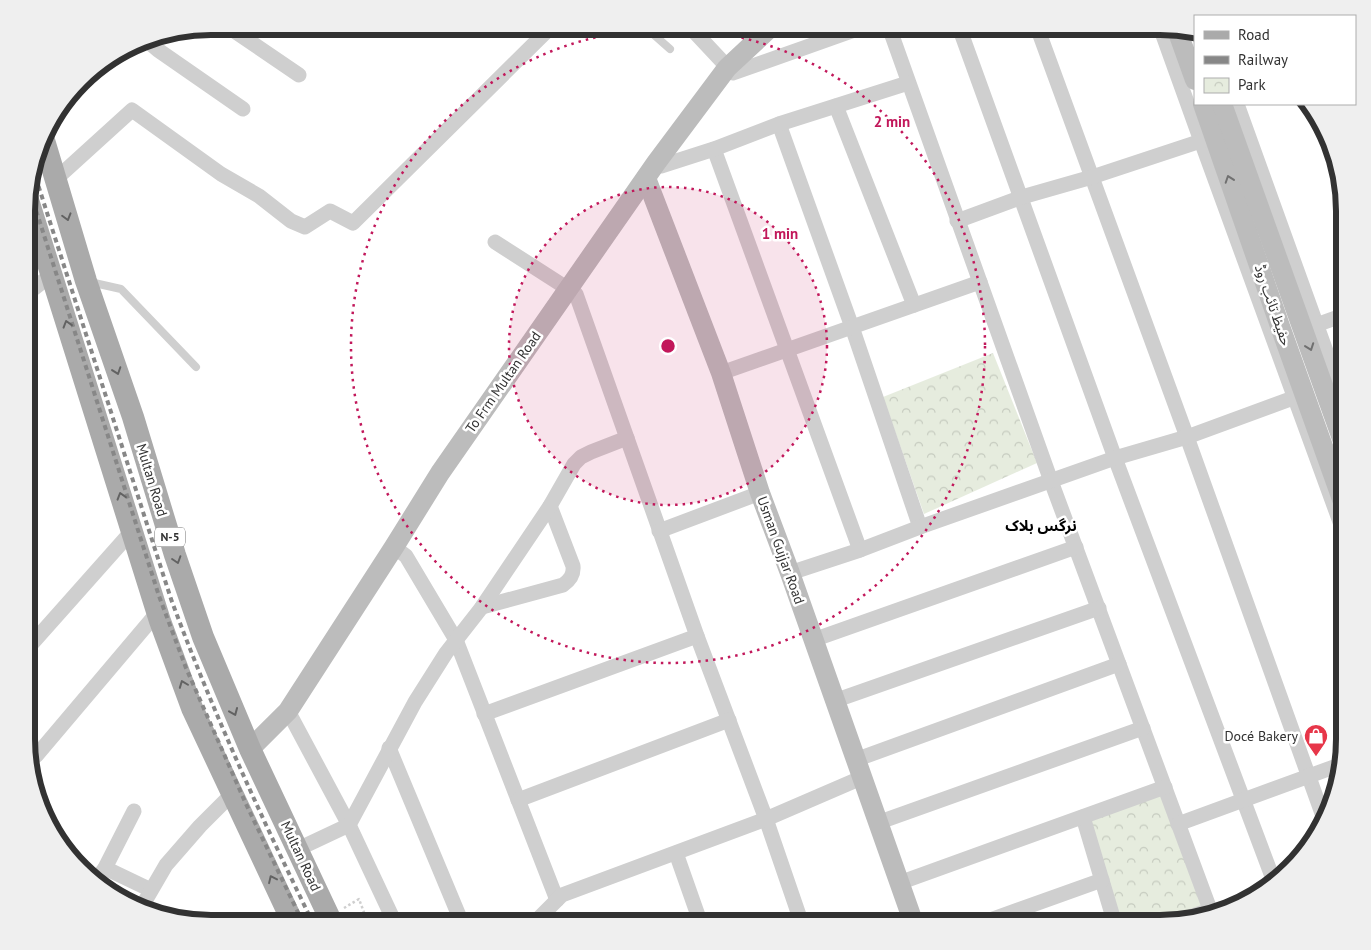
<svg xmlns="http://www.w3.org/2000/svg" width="1371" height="950" viewBox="0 0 1371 950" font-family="'PT Sans','Noto Sans Arabic',sans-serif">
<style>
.park{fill:url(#park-crowns)}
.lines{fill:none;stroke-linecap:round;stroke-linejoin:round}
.path{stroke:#cfcfcf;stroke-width:2.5;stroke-dasharray:2.5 2.5;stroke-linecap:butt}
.lane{stroke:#cfcfcf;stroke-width:8}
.street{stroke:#cfcfcf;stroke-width:15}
.secondary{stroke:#bcbcbc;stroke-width:20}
.primary{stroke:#aaa;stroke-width:22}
.rail{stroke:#878787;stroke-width:4;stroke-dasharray:5 4;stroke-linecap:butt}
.oneway{stroke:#707070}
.oneway2{stroke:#626262}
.ring{fill:none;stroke:#c2185b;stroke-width:2.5;stroke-dasharray:2.5 5}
.labels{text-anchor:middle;stroke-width:5;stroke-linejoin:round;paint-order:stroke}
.shield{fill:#fff;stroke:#707070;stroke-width:1}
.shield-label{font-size:12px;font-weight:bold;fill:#323232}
.street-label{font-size:14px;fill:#323232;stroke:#fff}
.poi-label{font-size:14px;fill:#323232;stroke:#fff;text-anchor:end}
.neighbourhood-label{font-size:15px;font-weight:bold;fill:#000;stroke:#fff}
.rim{fill:none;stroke:#323232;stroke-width:6}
.centre{fill:#c2185b;stroke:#fff;stroke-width:2.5}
.ring-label{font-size:15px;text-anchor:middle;font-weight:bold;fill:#c2185b;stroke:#fff;stroke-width:5;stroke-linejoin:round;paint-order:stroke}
</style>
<defs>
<pattern id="park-crowns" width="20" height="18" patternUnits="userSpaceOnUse" patternTransform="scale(1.25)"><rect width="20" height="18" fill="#e6ecde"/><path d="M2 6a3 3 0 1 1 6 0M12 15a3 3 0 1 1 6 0" fill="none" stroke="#c6cbbf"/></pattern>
</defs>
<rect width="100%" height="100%" fill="#fff"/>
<!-- park -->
<g class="park">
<polygon points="993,353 1037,463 924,514 883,397"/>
<polygon points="1162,795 1203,906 1158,924 1120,924 1090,819"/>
</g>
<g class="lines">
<!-- path -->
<polyline class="path" points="344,908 359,899 368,923"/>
<!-- lane -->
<g class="lane">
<polyline points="644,26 670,49"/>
<polyline points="90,282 121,289 196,367"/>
</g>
<!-- street -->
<g class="street">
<polyline points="227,26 299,75"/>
<polyline points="689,26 733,73 863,27"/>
<polyline points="889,27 1051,481 1211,912"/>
<polyline points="959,27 1115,458 1273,879"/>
<polyline points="1037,27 1187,437 1324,819"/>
<polyline points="1160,27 1201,141 1344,533"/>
<polyline points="145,39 158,50 243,109"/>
<polyline points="1237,104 1344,401"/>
<polyline points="836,106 914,305"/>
<polyline points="779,124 852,327 920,527"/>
<polyline points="714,149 860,550"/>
<polyline points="656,163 661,166 714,149 779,124 908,83"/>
<polyline points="56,179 132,110 221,174 259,196 291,221 305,227 330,211 353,223 552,26"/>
<polyline points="957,221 1022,197 1092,177 1210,138"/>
<polyline points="495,242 576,294 697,636 766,819 802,924"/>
<polyline points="28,293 51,275"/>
<polyline points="1316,325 1344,315"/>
<polyline points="721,373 980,282"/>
<polyline points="659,531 760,493"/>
<polyline points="394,547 406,556 456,640 557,900"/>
<polyline points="790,573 860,550 920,527 1115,458 1187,437 1304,394"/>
<path d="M482 607 563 585C570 580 574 575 573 566L550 506"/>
<polyline points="813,640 1076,547"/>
<polyline points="28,648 132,531"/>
<polyline points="834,701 1099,608"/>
<polyline points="288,711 349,825 395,923"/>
<polyline points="484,714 697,636"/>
<polyline points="389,748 462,923"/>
<polyline points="36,756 157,613"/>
<polyline points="855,760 1119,664"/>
<polyline points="518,800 729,720"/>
<polyline points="1083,817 1115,924"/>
<polyline points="877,823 1143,728"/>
<polyline points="1178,824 1342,764"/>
<polyline points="298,849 349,825 415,702 446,653 482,607 550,506 574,464 581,457 591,452 627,438"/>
<polyline points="676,853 701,924"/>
<polyline points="105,868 151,890"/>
<polyline points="95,881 105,868 134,811"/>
<polyline points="899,883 1165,787"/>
<polyline points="141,908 166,865 200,826 232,794"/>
<polyline points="1192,916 1210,910"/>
<polyline points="534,923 562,895 766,819 861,778"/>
<polyline points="979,924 1102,880"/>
</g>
<!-- secondary -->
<g class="secondary">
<polyline points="1176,27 1195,80"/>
<polyline points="1203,104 1281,329 1344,505"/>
<polyline points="1222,104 1344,444"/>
<polyline points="646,178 721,373 760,493 790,573 914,924"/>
<polyline points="250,749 288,711 394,547 440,473 656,163 727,68 772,26"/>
</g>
<!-- primary -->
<g class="primary">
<polyline points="43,137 86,281 133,417 175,555 203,637 250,749 332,923"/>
<polyline points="28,200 160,621 192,708 293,923"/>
</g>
<!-- rail -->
<g class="rail">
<path d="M33 169 171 599C212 710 261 817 313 923"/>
<polyline points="28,185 159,596 186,668 246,804 303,923"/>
</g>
</g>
<!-- one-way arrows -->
<defs><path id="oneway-chevron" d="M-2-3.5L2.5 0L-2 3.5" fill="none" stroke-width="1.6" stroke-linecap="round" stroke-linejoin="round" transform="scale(1.25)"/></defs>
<g class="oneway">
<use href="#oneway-chevron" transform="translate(1229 179) rotate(-109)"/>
<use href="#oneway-chevron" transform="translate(1310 347) rotate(70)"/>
</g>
<g class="oneway2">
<use href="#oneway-chevron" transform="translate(67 217) rotate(74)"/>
<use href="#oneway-chevron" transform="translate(67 324) rotate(-107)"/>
<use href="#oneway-chevron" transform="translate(117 371) rotate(71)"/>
<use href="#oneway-chevron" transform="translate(121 496) rotate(-107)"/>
<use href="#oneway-chevron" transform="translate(177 560) rotate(72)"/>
<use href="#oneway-chevron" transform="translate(183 684) rotate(-111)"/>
<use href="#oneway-chevron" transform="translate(234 712) rotate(67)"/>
<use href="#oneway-chevron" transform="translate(272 879) rotate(-115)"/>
</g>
<!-- distance rings -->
<circle cx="668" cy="346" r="159" fill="#c2185b" fill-opacity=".12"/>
<g class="ring">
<circle cx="668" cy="346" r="159"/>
<circle cx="668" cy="346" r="317"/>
</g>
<!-- icons -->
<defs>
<g id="shop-pin" transform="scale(1.25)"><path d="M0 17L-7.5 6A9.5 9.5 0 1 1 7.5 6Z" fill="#e73649" stroke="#fff"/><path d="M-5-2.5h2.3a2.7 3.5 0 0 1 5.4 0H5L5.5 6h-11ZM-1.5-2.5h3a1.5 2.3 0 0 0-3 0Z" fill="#fff"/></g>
</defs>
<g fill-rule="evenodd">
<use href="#shop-pin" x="1316" y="736"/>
</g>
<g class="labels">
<!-- shield labels -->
<rect class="shield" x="155" y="527.5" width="30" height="19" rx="4"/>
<g class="shield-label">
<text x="170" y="541">N-5</text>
</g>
<!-- street labels -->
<g class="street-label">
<text transform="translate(1273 305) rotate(71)" y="5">حفیظ تائب روڈ</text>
<text transform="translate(503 382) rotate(-55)" y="5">To Frm Multan Road</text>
<text transform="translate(152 480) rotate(73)" y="5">Multan Road</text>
<text transform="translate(781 550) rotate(70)" y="5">Usman Gujjar Road</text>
<text transform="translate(301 856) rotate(65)" y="5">Multan Road</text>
</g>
<!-- poi labels -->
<g class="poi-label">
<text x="1298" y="741">Docé Bakery</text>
</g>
<!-- neighbourhood labels -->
<g class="neighbourhood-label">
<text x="1041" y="531">نرگس بلاک</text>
</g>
</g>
<!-- crop -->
<path d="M0 0H1371V950H0ZM211 35H1160A176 176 0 0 1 1336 211V739A176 176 0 0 1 1160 915H211A176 176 0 0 1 35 739V211A176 176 0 0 1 211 35Z" fill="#efefef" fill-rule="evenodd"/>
<path class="rim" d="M211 35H1160A176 176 0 0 1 1336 211V739A176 176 0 0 1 1160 915H211A176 176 0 0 1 35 739V211A176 176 0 0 1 211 35Z"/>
<circle cx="668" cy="346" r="8" class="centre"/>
<g class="ring-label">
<text x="892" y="127">2 min</text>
<text x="780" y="239">1 min</text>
</g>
<!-- legend -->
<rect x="1194" y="15" width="162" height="90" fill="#ffffff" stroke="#adadad"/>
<rect x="1204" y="31" width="25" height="8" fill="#aaaaaa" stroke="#adadad"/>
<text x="1238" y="40" font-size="15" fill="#323232">Road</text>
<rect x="1204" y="56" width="25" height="8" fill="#878787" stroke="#adadad"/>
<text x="1238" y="65" font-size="15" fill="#323232">Railway</text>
<rect x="1204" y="78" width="25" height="15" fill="url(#park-crowns)" stroke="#adadad"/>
<text x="1238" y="90" font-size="15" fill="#323232">Park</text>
</svg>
